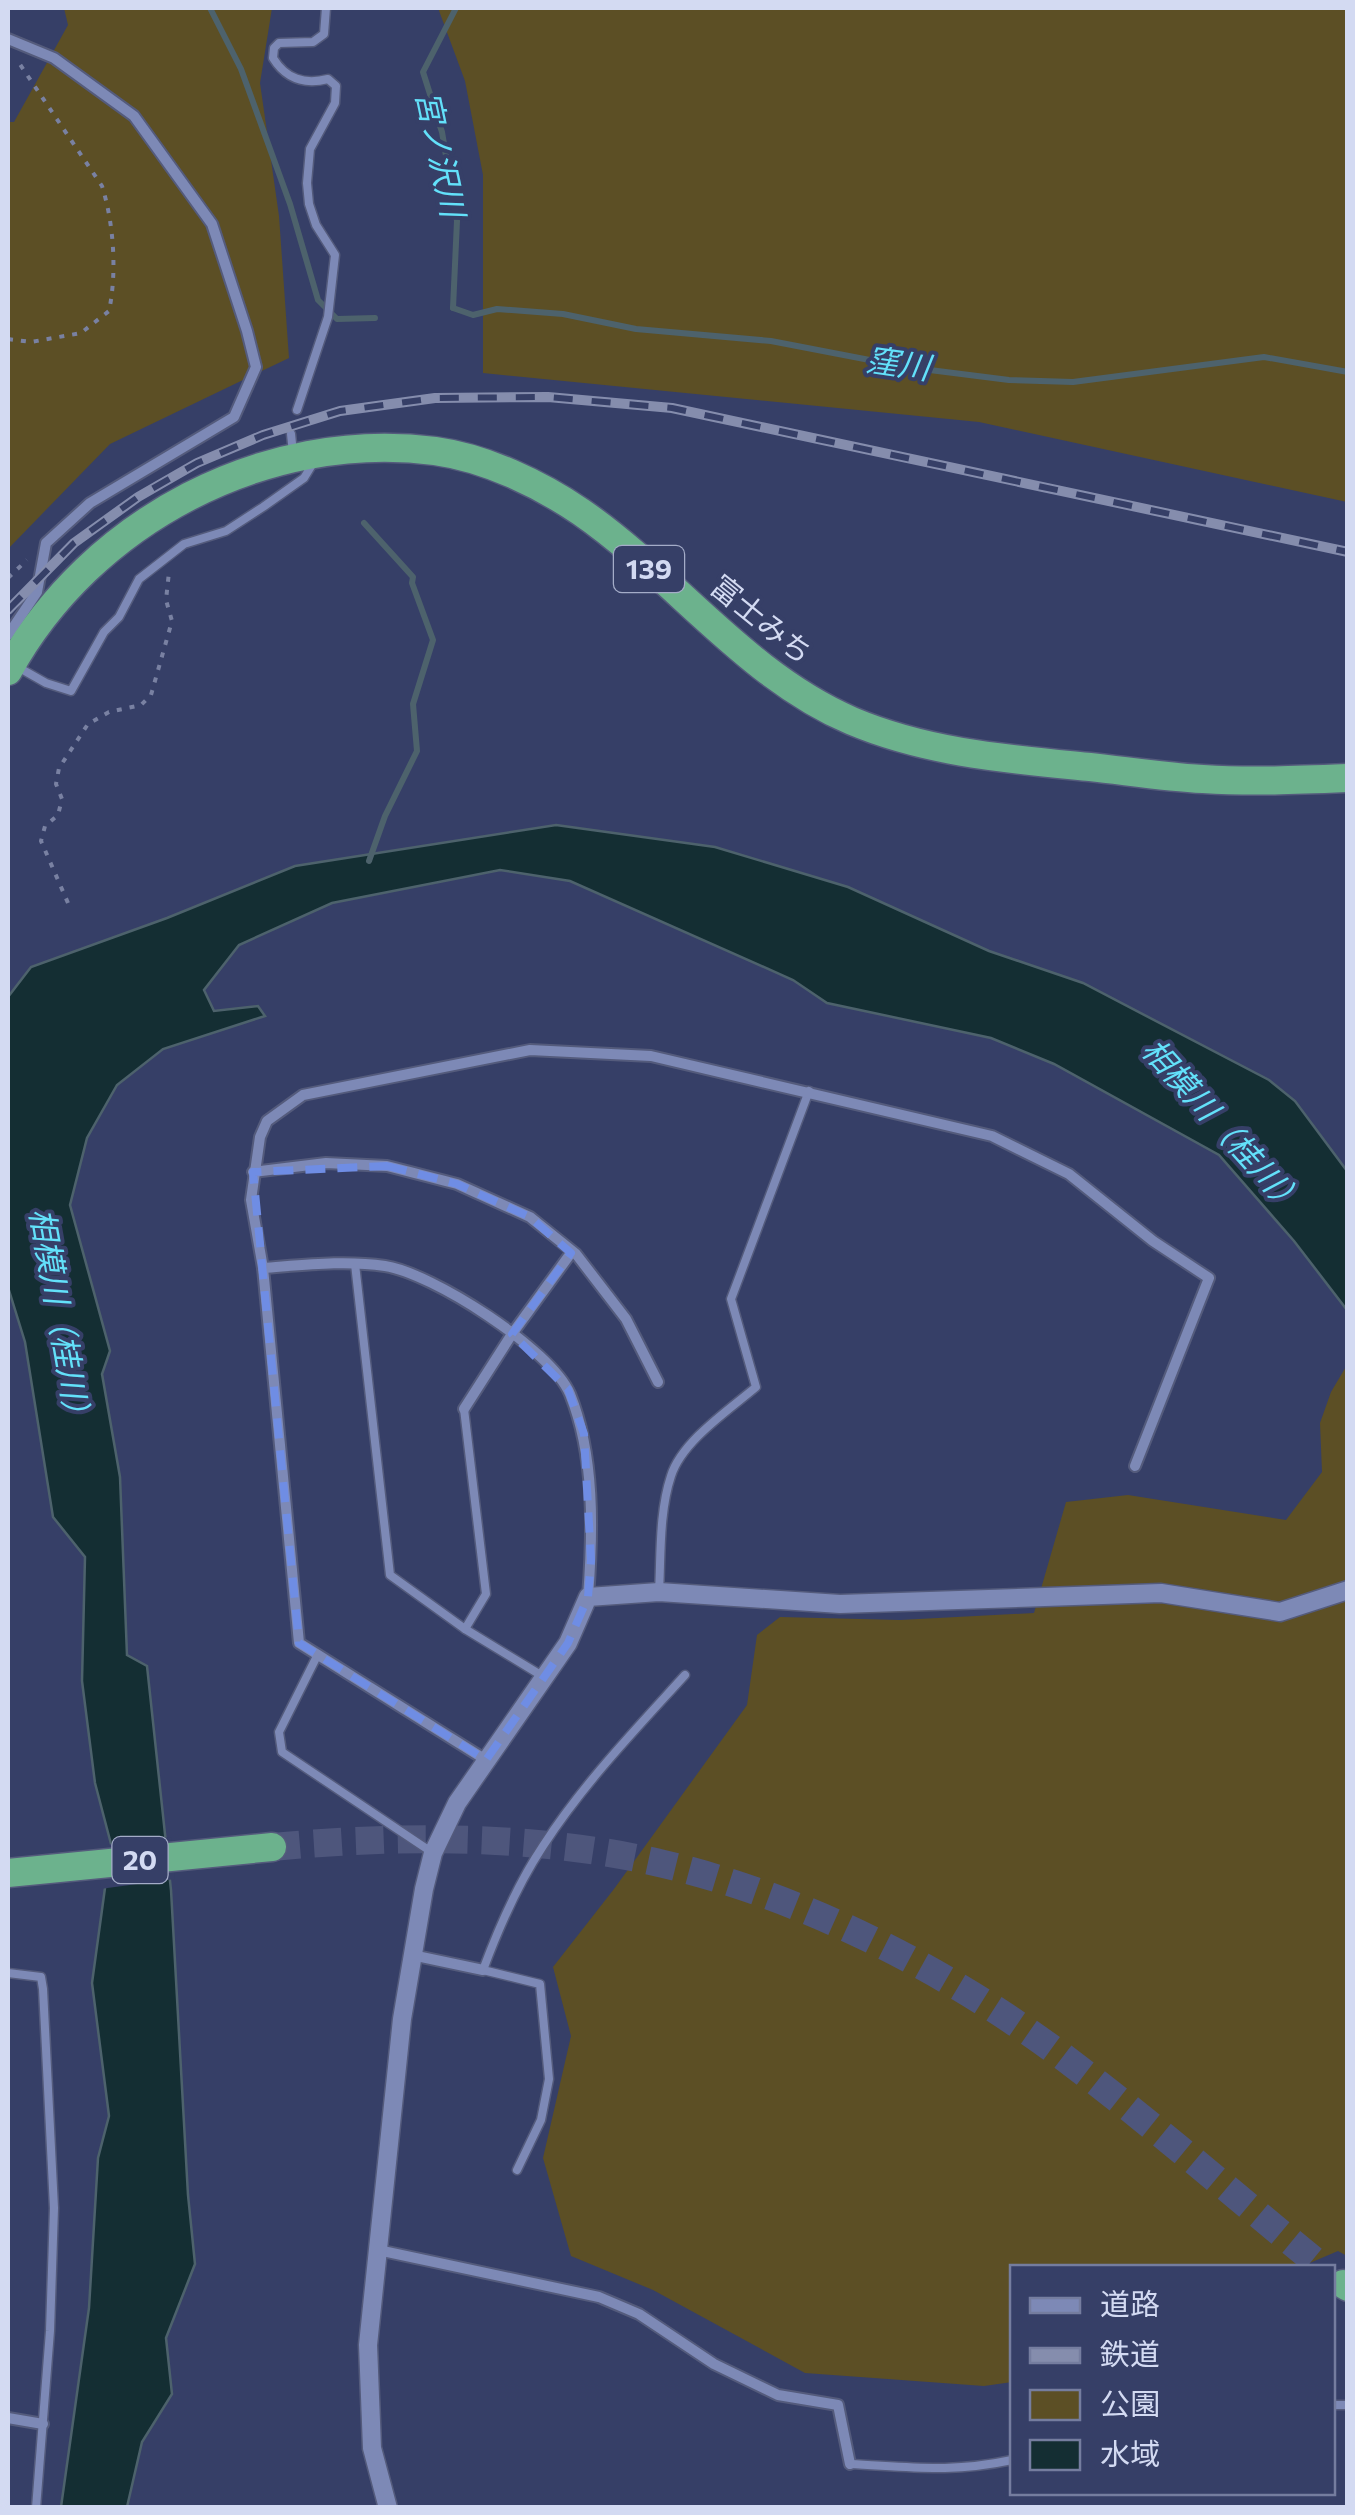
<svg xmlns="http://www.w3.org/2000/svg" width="1355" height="2515" viewBox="0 0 1355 2515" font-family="Commissioner,'Noto Sans JP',sans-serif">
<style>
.green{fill:#5c4f25}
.water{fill:#142e33;stroke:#4d626c;stroke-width:2.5}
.pier{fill:#363f67}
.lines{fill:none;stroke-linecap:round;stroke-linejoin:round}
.stream{stroke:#4d626c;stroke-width:6}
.trunk-tunnel{stroke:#4e567c;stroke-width:28;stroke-dasharray:28 14;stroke-linecap:butt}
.service-casing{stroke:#545b7c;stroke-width:11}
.minor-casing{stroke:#545b7c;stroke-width:14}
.tertiary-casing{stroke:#545b7c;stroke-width:21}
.trunk-casing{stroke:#545b7c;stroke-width:31}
.path{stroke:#7981a2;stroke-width:4;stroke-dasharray:5 8;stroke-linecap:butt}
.service{stroke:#7d89b6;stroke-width:8}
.minor{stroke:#7d89b6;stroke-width:10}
.tertiary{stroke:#7d89b6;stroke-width:18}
.trunk{stroke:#6cb28d;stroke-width:28}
.rail-casing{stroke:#858dad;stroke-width:10}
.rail{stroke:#363f67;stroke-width:6;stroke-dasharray:19;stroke-linecap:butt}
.marked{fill:none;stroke:#6f8de4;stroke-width:8;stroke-dasharray:20 12;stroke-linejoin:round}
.labels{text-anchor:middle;stroke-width:8;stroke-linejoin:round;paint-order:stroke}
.shield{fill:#363f67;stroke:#a4acc8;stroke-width:2.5}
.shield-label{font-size:28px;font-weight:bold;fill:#d3daf2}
.street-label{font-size:30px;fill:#d3daf2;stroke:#363f67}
.water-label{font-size:32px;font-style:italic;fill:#63e1fa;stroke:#363f67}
</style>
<rect width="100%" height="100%" fill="#363f67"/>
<!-- green -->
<g class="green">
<polygon points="64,8 272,8 260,83 279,216 289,358 110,444 8,549 8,122 14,122 68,25"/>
<polygon points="438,8 1347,8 1347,502 979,422 483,373 483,175 465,81"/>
<polygon points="1347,1365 1347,2256 1338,2251 1298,2268 1012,2268 1012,2382 984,2386 805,2373 653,2290 571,2256 543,2158 571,2036 553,1967 614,1889 747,1705 757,1635 780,1617 900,1620 1034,1613 1066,1502 1128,1495 1286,1520 1322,1472 1320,1423 1331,1392"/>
</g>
<!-- water -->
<polygon class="water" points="556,825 715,847 848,887 989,951 1083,983 1269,1080 1295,1101 1347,1171 1347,1310 1294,1241 1219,1155 1054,1064 991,1038 827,1003 793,980 570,881 500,870 332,903 239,945 204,990 214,1011 258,1006 265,1016 163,1049 117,1085 87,1138 70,1205 110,1351 102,1374 120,1477 127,1655 147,1666 171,1890 188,2195 195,2264 166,2338 172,2394 142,2442 127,2507 61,2507 89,2308 98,2158 109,2116 92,1983 111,1844 95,1783 82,1681 85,1557 53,1517 25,1342 8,1287 8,997 31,967 167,918 295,866"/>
<!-- pier -->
<polygon class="pier" points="171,1837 175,1879 100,1889 106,1845"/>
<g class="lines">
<!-- stream -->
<g class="stream">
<polyline points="210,8 241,69 290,204 318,300 337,319 375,318"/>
<polyline points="453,308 473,315 497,309 563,314 636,329 771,341 906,367 1009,380 1073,382 1264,357 1348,372"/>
<polyline points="453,308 457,221 442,132 423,72 456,8"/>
<polyline points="364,523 413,577 412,583 433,640 413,704 417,751 385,816 369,861"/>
</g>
<!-- trunk-tunnel -->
<path class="trunk-tunnel" d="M272 1847C401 1835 537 1834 664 1864 803 1897 943 1968 1058 2053 1149 2121 1235 2196 1323 2268"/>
<!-- service casing -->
<g class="service-casing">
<g id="service">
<path d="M297 410 328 317 335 255 316 225 309 204 307 183 310 149 335 103 336 86 328 79C304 85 286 79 273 58L274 48 279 43 313 42 324 34 326 8"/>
<polyline points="291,434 293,453"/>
<polyline points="16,666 46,683 71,691 104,632 119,617 139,579 184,544 226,531 263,507 304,478 315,460"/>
<polyline points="355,1264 390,1575 465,1629 544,1677"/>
<polyline points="464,1409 486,1594 465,1629"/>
<path d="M659 1592C661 1555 659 1512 671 1476 682 1441 729 1410 756 1387L731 1299 809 1091"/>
<polyline points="318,1654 279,1732 282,1752 433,1853"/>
<polyline points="8,1973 41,1977 43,1989 54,2208 50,2331 36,2508"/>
<path d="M517 2170 541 2120 549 2079 540 1984 483 1970C499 1927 517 1885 543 1846 583 1784 635 1730 685 1675"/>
<polyline points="1332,2405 1348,2405"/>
<path d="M850 2464C912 2467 951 2473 1012 2460"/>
</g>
</g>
<!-- minor casing -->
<g class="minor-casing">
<g id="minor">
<polyline points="8,39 54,58 134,116 212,224 247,331 256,367 234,417 90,503 46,543 37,592 8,635"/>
<polyline points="253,1172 326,1163 387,1166 457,1184 530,1217 576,1254 626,1319 658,1382"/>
<path d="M263 1268C304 1265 345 1260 385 1266 432 1273 551 1349 570 1394 595 1456 593 1531 588 1597"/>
<polyline points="464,1409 512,1334 571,1253"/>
<polyline points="486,1760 299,1643 263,1268 251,1200 260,1137 267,1121 303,1095 530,1050 651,1056 992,1136 1069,1174 1153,1241 1209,1278 1135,1466"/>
<polyline points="412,1955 483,1970"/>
<polyline points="378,2250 599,2297 639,2314 714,2364 778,2395 838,2405 850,2464"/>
<polyline points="8,2418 43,2424"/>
</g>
</g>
<!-- tertiary casing -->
<g class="tertiary-casing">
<polyline id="tertiary" points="388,2508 372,2448 368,2345 402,2019 424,1889 433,1853 457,1803 568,1643 588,1597 659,1592 840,1604 1161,1593 1280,1612 1348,1590"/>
</g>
<!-- trunk casing -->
<g class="trunk-casing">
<g id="trunk">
<path d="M8 671C90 521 266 429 435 451 486 458 540 484 581 512 675 577 745 675 852 721 928 753 1008 759 1090 767 1127 771 1165 777 1203 779 1251 782 1299 780 1348 778"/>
<polyline points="8,1873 272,1847"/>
<polyline points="1343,2284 1348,2287"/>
</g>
</g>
<!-- path -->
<g class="path">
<path d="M8 339 31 342 81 333 109 311C117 273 114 224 102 186L17 60"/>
<polyline points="8,578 27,560"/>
<polyline points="68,903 41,841 45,826 58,815 62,799 56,784 59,768 88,724 109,712 141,705 151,695 172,621 166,600 169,572"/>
</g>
<!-- service -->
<use href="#service" class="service"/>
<!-- minor -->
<use href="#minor" class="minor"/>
<!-- tertiary -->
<use href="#tertiary" class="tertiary"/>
<!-- trunk -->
<use href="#trunk" class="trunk"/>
<!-- rail casing -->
<g class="rail-casing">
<polyline id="rail" points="8,610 74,543 138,497 197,463 263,435 340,411 435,398 548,397 672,408 1348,552"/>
</g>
<!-- rail -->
<use href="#rail" class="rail"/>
</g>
<!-- marked area -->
<path class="marked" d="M387 1166 457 1184 530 1217 571 1253 512 1334 568 1389 584 1434 591 1560 588 1597 568 1643 486 1760 299 1643 253 1172Z"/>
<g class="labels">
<!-- shield labels -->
<g class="shield">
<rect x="614" y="546" width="70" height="46" rx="8"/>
<rect x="112.5" y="1837" width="55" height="46" rx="8"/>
</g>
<g class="shield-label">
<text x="649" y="579">139</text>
<text x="140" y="1870">20</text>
</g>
<!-- street labels -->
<g class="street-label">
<text transform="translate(761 620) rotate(39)" y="10">富士みち</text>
</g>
<!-- water labels -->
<g class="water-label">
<text transform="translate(440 154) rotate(78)" y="11">宮ノ沢川</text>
<text transform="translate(898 364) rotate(8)" y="11">窪川</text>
<text transform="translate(1223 1127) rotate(48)" y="11">相模川（桂川）</text>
<text transform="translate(60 1319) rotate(80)" y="11">相模川（桂川）</text>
</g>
</g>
<!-- border -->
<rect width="1355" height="2515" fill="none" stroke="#d3daf2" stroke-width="20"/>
<!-- legend -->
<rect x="1010" y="2265" width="325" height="230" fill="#363f67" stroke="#757d9f" stroke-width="2.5"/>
<rect x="1030" y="2298" width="50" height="15" fill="#7d89b6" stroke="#757d9f" stroke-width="2.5"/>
<text x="1100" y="2315" font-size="30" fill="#d3daf2">道路</text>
<rect x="1030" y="2348" width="50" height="15" fill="#858dad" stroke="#757d9f" stroke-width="2.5"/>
<text x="1100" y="2365" font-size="30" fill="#d3daf2">鉄道</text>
<rect x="1030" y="2390" width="50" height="30" fill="#5c4f25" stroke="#757d9f" stroke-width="2.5"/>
<text x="1100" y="2415" font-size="30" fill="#d3daf2">公園</text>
<rect x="1030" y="2440" width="50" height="30" fill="#142e33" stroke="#757d9f" stroke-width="2.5"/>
<text x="1100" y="2465" font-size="30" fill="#d3daf2">水域</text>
</svg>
